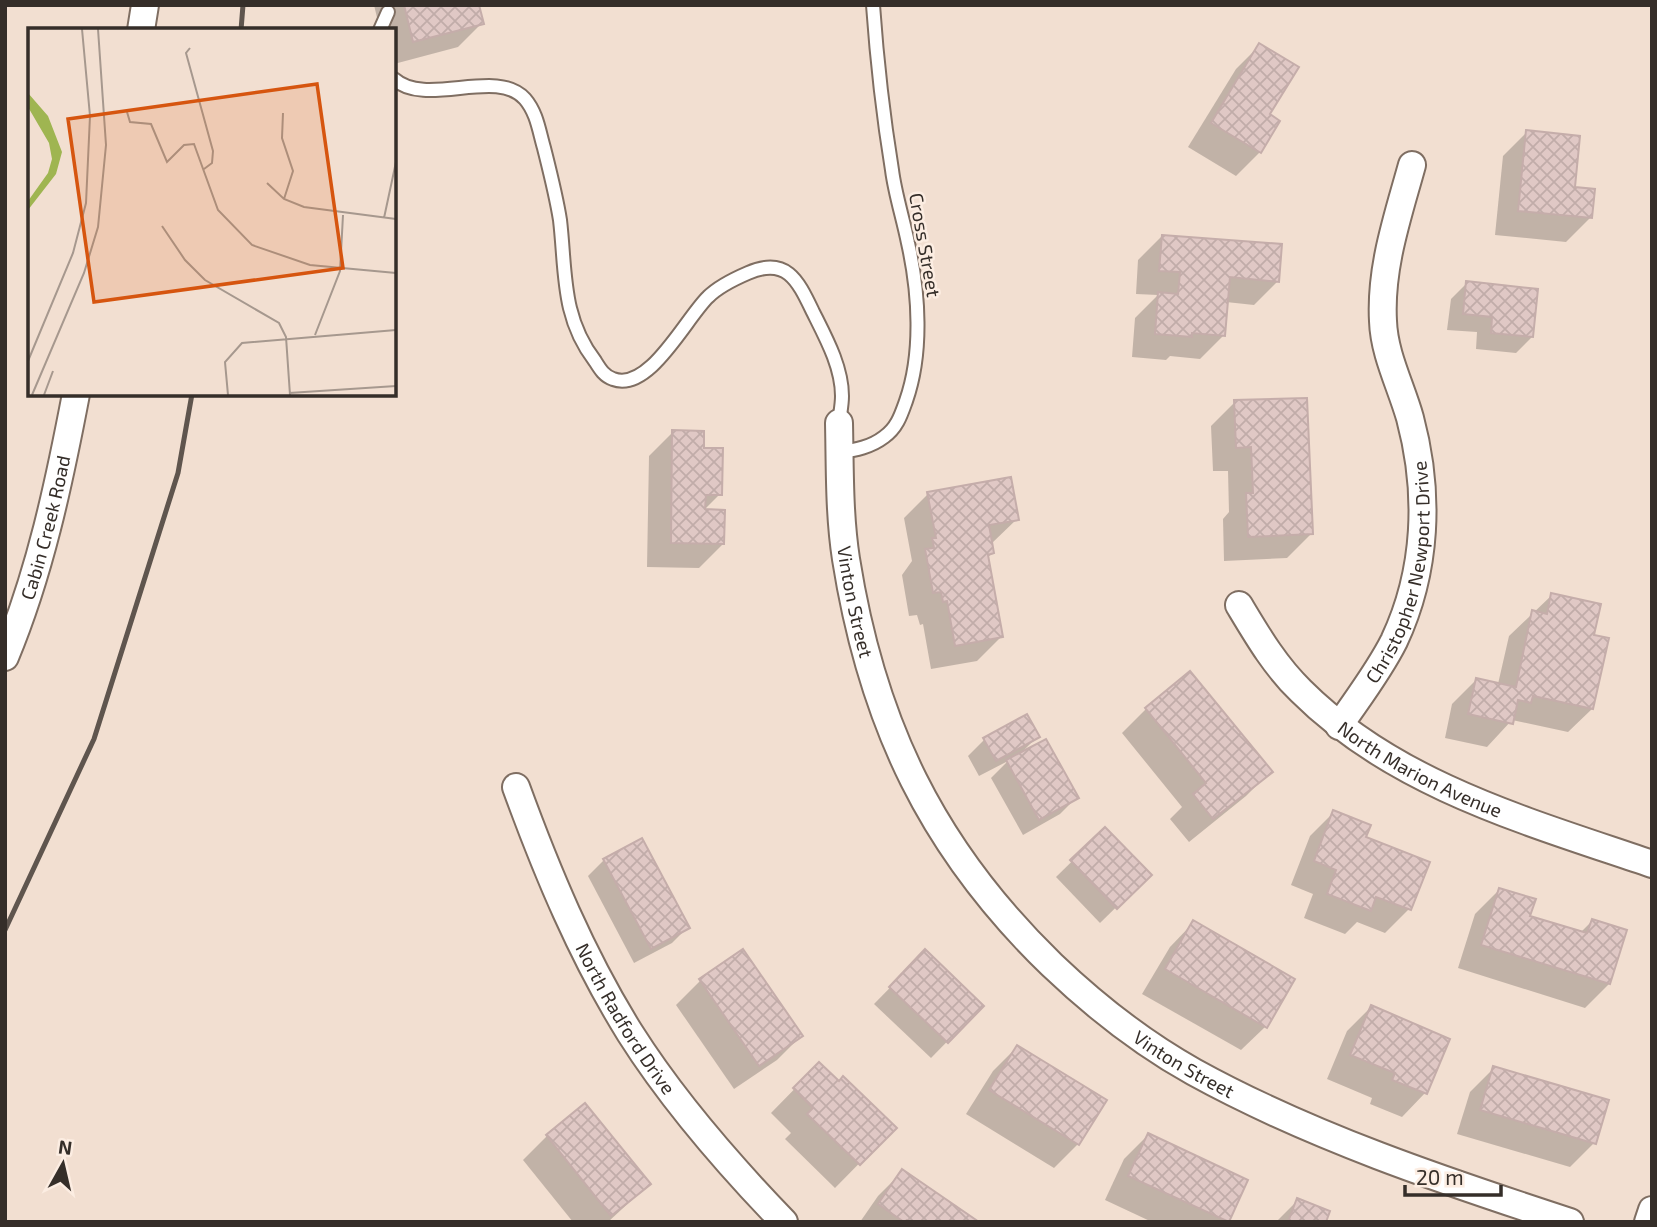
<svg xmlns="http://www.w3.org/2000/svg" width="1657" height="1227" viewBox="0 0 1657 1227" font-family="'Exo 2',sans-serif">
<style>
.shadow{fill:#0003}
.building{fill:url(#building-cross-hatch);stroke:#c5adaa;stroke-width:2}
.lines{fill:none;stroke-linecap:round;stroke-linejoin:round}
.service-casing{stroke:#7f6e62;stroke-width:16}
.minor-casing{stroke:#7f6e62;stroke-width:30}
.service{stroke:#fff;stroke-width:12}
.minor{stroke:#fff;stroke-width:26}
.rail{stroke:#5f554e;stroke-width:5}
.labels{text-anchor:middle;stroke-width:5;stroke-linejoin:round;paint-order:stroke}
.street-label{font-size:19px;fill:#352e29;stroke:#fcede2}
.inset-road{fill:none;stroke:#a6988e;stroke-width:2}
.view{fill:#d6550f;fill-opacity:0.15;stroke:#d6550f;stroke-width:3.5}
.inset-edge{fill:none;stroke:#352e29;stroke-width:3.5}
</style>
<defs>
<pattern id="building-cross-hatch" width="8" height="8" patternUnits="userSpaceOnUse" patternTransform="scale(1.75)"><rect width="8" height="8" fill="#e0c8c5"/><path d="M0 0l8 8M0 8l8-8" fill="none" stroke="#c1aca9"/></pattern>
</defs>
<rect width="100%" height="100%" fill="#f2dfd1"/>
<!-- shadow -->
<g class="shadow">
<polygon points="374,5 477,5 482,23 458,47 394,64 394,30 380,30"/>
<polygon points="1260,45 1268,115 1260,152 1236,176 1188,147 1236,69"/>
<polygon points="1527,132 1573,188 1590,218 1566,242 1495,235 1503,156"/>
<polygon points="1162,236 1278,281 1254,305 1226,302 1224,335 1200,359 1170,356 1166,360 1132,357 1135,318 1158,295 1136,294 1138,260"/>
<polygon points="1467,283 1532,337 1516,353 1476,349 1477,332 1447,330 1451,299"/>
<polygon points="1235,402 1311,534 1287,558 1224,561 1223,519 1229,512 1228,471 1213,471 1211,426"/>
<polygon points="673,432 702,450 720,494 703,511 723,544 699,568 647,567 649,456"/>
<polygon points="928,494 1017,519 991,544 992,553 987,558 1001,637 977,661 931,669 923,624 920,625 917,615 909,616 902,575 912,561 904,518"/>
<polygon points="1552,595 1592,636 1592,709 1568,732 1512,720 1487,747 1445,738 1452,704 1476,680 1498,684 1509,636"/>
<polygon points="1190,673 1270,772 1246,796 1189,842 1170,819 1182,807 1122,733 1146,709"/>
<polygon points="1038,736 1021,753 1076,798 1060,814 1023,835 991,778 1008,761 979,776 968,756 984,740"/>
<polygon points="1334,812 1364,838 1409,909 1385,933 1357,922 1345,934 1304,918 1313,894 1291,885 1310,836"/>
<polygon points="1105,829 1149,875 1100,923 1056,877"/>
<polygon points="604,860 688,927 672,943 634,963 588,876"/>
<polygon points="1499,890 1528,917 1580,933 1592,921 1609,984 1585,1008 1458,968 1475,914"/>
<polygon points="1193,923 1265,1027 1241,1050 1142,994 1170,947"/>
<polygon points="743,952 801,1036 777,1060 734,1089 676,1005 700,981"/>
<polygon points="925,952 982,1006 931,1058 874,1004"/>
<polygon points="1371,1007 1425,1093 1402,1117 1370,1104 1372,1098 1327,1079 1347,1031"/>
<polygon points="1017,1047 1078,1144 1054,1168 966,1114 993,1071"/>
<polygon points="819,1064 894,1128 835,1188 785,1139 791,1133 771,1113"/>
<polygon points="1494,1068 1594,1143 1570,1167 1457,1134 1470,1092"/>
<polygon points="1148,1135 1246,1181 1227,1222 1152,1222 1105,1200 1124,1159"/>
<polygon points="547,1136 649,1184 608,1222 573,1222 523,1160"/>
<polygon points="902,1172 976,1222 860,1222 878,1196"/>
<polygon points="1298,1200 1324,1222 1276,1222"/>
</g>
<!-- building -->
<g class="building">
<polygon points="404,5 479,5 484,24 413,42"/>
<polygon points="1259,43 1299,67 1270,114 1280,121 1261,153 1211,123"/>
<polygon points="1526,130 1580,136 1575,187 1595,189 1592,218 1518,211"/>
<polygon points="1162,235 1282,244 1279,282 1230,277 1225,336 1192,333 1192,337 1155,334 1158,292 1178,294 1180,272 1159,271"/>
<polygon points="1466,281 1538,289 1533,337 1491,333 1492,317 1463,314"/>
<polygon points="1307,398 1313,534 1248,537 1246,493 1253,493 1251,447 1236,448 1234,400"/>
<polygon points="672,430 704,431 704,448 723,448 722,495 706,495 705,509 725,510 724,544 671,543"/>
<polygon points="1011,477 1019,520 989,525 994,553 988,555 1003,637 955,646 947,601 943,602 941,592 933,593 925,549 934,548 932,538 936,538 927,492"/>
<polygon points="1551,593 1601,604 1594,635 1609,638 1593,709 1533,696 1531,703 1518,700 1513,724 1468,714 1476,678 1516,687 1532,610 1547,614"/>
<polygon points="1190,671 1273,772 1213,819 1193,794 1206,783 1145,708"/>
<polygon points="1027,714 1040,737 996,761 983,738"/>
<polygon points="1046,739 1079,798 1039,820 1006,760"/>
<polygon points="1333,810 1371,825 1366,837 1430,862 1411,910 1376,897 1371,911 1327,894 1336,870 1314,861"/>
<polygon points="1105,827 1152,875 1117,909 1070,860"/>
<polygon points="642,838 690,928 651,949 603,859"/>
<polygon points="1499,888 1536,899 1530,916 1587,933 1592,919 1627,930 1610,984 1481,945"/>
<polygon points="1193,920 1295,979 1267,1028 1165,969"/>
<polygon points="743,949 803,1036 759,1066 699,979"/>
<polygon points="925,949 984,1006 948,1043 889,987"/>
<polygon points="1371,1005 1450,1039 1427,1094 1392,1080 1395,1073 1350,1055"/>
<polygon points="1017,1045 1107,1100 1079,1145 989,1090"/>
<polygon points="819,1062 839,1081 843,1076 897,1128 860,1165 807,1114 813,1108 793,1088"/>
<polygon points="1493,1066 1609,1100 1596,1144 1480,1110"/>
<polygon points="585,1103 651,1184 611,1216 546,1135"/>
<polygon points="1148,1133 1248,1180 1229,1222 1128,1176"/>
<polygon points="902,1169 979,1222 910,1222 907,1220 904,1222 878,1204"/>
<polygon points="1297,1198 1330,1211 1326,1222 1288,1222"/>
</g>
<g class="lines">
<!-- service casing -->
<g class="service-casing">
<g id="service">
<polyline points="380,30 388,12"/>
<path d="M394 79C426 108 497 67 525 99 537 113 539 131 544 148 550 172 556 195 560 220 566 271 561 317 595 361 600 369 604 376 613 379 649 393 686 318 708 297 719 286 734 279 748 273 787 256 798 281 813 312 826 338 842 367 842 396 842 405 840 414 839 423"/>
<path d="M839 452C856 450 871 447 884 437 897 428 901 415 906 401 923 353 919 292 908 243 903 218 895 194 892 170 883 115 877 61 873 5"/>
</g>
</g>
<!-- minor casing -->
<g class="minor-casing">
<g id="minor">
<polyline points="141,30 145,5"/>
<path id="s1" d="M839 423C840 468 839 514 846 559 872 723 932 849 1052 965 1095 1006 1142 1043 1194 1072 1310 1136 1444 1181 1570 1222"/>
<path id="s2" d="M1239 605C1257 635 1275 666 1301 691 1395 785 1529 822 1652 864"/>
<path id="s3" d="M5 657C40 573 59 483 76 394"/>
<path id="s4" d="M1339 726C1358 698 1379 671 1394 641 1427 571 1430 493 1410 418 1401 386 1384 354 1383 321 1380 267 1398 216 1412 165"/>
<path id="s5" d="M516 787C547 872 582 956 630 1033 673 1101 728 1164 784 1222"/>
<polyline points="1648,1222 1652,1210"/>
</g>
</g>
<!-- service -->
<use href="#service" class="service"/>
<!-- minor -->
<use href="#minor" class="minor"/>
<!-- rail -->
<g class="rail">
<polyline points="241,30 243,5"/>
<polyline points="5,930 94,739 178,473 192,394"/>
</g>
</g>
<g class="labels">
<!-- street labels -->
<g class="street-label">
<text transform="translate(925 245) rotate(80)" y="7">Cross Street</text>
<text dy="7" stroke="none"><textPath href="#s3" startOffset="136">Cabin Creek Road</textPath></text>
<text dy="7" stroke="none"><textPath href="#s4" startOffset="170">Christopher Newport Drive</textPath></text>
<text dy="7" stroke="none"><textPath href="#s1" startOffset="180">Vinton Street</textPath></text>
<text dy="7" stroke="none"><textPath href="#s2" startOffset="250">North Marion Avenue</textPath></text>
<text dy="7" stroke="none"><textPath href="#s5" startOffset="257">North Radford Drive</textPath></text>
<text dy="7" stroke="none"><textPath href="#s1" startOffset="766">Vinton Street</textPath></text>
</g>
</g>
<!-- overview -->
<g transform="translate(28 28)">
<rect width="368" height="368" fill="#f2dfd1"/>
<path d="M0 65 20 88 34 124 28 146 0 182V173L20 145 24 131 21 115 0 79Z" fill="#9fb551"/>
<path class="inset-road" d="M162 20 158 25 185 123 184 135 176 141M99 84 102 94 123 96 139 134 156 117 166 116 190 182 224 217 282 237 368 245M255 85 254 110 265 143 256 171M239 155 256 171 276 179 368 191M356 190 368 134M134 198 157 232 177 252 251 295 258 309 262 367M287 307 312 243 315 187M0 333 45 225 58 175 62 88 54 1M261 365 368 358M4 367 56 245 70 199 78 117 70 1M16 367 25 343M200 367 197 334 214 315 368 302"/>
<path class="view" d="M289 56 315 240 66 274 40 91Z"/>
<rect width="368" height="368" class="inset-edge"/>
</g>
<!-- border -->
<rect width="1657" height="1227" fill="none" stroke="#352e29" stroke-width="14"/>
<!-- north arrow -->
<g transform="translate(63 1164) rotate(8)" stroke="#fcede2" stroke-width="5" paint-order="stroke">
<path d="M0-5L12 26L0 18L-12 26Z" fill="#352e29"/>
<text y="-10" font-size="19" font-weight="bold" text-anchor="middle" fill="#352e29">N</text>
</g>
<!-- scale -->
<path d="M1405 1185v10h96v-10" fill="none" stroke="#352e29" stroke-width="3.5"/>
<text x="1416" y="1185" font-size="21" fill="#352e29" stroke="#fcede2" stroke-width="5" paint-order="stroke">20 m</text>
</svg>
